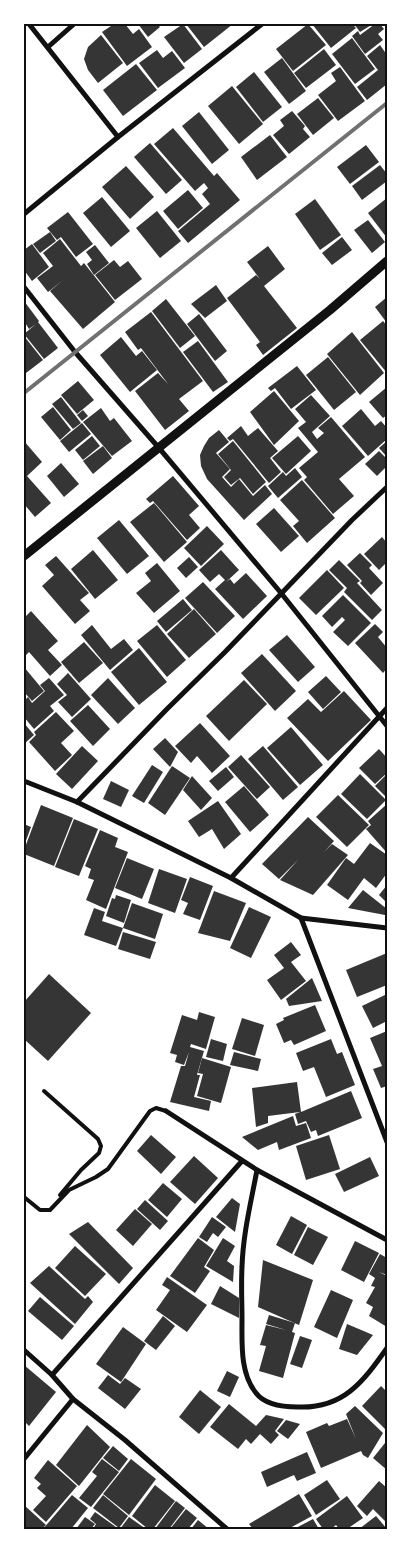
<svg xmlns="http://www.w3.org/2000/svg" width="411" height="1553" viewBox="0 0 411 1553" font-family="'PT Sans',sans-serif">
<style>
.building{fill:#353535}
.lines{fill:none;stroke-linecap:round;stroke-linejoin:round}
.service{stroke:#111;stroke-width:4}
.minor{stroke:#111;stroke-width:5}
.tertiary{stroke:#111;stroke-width:9}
.rail{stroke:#707070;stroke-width:4}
.neatline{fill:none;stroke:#111;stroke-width:2}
</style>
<rect width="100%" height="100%" fill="#fff"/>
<!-- building -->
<g class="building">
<polygon points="114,24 125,24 133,34 139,29 152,47 127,66 102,32"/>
<polygon points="138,24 157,24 160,27 148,37"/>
<polygon points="183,24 202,49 184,63 164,37"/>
<polygon points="186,24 233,24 204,47"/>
<polygon points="308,24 326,45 293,71 276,49"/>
<polygon points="312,24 352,24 356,28 331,48"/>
<polygon points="354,24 373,24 360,32"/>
<polygon points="375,24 380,24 384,29 378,34 383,40 365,54 352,36 358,31 360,35"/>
<polygon points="101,35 123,63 98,83 88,70 84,59 88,47"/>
<polygon points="352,38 375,69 355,84 332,54"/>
<polygon points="380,45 387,55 387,84 367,100 357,87 378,70 367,56"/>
<polygon points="324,49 336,65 306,88 294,73"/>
<polygon points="157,50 163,58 172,51 185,68 158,88 139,63"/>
<polygon points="282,58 306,91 289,104 264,72"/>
<polygon points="136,64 157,90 123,116 103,90"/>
<polygon points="340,67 365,101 338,121 318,95 336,81 331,73"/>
<polygon points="254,72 282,107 263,122 236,87"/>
<polygon points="232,86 263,124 239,144 208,106"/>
<polygon points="318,98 334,118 313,135 297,114"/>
<polygon points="292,111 305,126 303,129 310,137 289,154 273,135 284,126 280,120"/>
<polygon points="199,112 229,150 212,164 182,126"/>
<polygon points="173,128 214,176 217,173 240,200 188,243 178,231 210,204 202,194 208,188 204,183 195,191 154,144"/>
<polygon points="270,135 287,157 257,180 241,157"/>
<polygon points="150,143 182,180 166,194 134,157"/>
<polygon points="366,145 379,162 350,184 337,167"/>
<polygon points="380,165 387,174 387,181 362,200 352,186"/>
<polygon points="126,166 154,197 130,219 102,187"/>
<polygon points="188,190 203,208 178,229 163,211"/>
<polygon points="102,197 130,231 111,247 83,213"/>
<polygon points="387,198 387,238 368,213"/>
<polygon points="315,199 341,235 320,250 295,214"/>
<polygon points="157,211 181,241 160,258 136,228"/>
<polygon points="68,212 93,244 76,257 61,237 57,240 47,228"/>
<polygon points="368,220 385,242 372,253 354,230"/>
<polygon points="50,232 56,241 40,253 33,244"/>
<polygon points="342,237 352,250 332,265 322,253"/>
<polygon points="60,239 81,266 84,263 115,302 83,329 50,291 63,280 48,292 37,278 53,266 43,253"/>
<polygon points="32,244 49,267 32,281 24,270 24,250"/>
<polygon points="95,245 109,263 94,275 87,264 92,260 86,252"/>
<polygon points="268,246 285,269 264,286 297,328 263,355 256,345 260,342 227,298 256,275 260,279 247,262"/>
<polygon points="114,260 120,267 128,261 142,279 115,300 95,275"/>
<polygon points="216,285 227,301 205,318 191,304"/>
<polygon points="387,297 387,323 375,307"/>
<polygon points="166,299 195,336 180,348 152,311"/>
<polygon points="24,301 39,321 38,322 58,348 44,359 24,334 36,324 29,329 24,321"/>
<polygon points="151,312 203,381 179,399 189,411 165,430 135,391 158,373 168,384 141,348 138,350 125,332"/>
<polygon points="199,314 227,351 215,361 187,324"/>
<polygon points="383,321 387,326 387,373 360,340"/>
<polygon points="352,332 384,373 360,395 327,354"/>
<polygon points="24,336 43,360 26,373 24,370"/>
<polygon points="121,337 136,356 142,351 157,370 130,392 100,355"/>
<polygon points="198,341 228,382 213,392 183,352"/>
<polygon points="328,357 356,392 334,410 306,375"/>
<polygon points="297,366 316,390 291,409 275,388 271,391 268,388"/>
<polygon points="78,381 94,400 77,414 61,395"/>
<polygon points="387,387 387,415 383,418 369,402"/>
<polygon points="274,391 299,421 274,445 250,412"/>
<polygon points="311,395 330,416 312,432 317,439 324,433 318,428 331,417 365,457 339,479 354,496 333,514 304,480 307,477 299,468 318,452 298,428 306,422 295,409"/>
<polygon points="61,397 81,423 73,429 52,404"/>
<polygon points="53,407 71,430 60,440 41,417"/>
<polygon points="101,408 110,421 114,418 132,441 112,456 83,422"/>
<polygon points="361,409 375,426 381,421 387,428 387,439 368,456 342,426"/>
<polygon points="83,410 88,416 82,421 77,415"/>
<polygon points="82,423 91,434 69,452 60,441"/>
<polygon points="241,426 248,436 258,428 278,451 270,458 281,472 269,483 233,439 230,441 227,438"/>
<polygon points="219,430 229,442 216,453 230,469 222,477 231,487 239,479 253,496 265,485 272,494 244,520 207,479 201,466 200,455 204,446 209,438"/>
<polygon points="92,436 100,446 83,460 75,450"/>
<polygon points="298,436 311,451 286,474 272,458"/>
<polygon points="24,441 42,462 27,476 51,503 35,517 24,504"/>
<polygon points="233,441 266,482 253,494 240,478 231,485 224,477 231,470 218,454"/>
<polygon points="387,441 387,457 379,448"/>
<polygon points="103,446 112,458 93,474 83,461"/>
<polygon points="379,451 387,459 387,466 377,476 365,464"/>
<polygon points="61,463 79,484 64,497 47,476"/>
<polygon points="295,468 302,477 278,498 268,486 283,472 286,476"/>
<polygon points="173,476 199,506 189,515 200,528 187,540 153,501 150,503 146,499"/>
<polygon points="302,480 335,518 307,543 293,526 299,521 280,500"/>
<polygon points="154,503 187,542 164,562 130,522"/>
<polygon points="274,508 299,536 281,552 256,524"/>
<polygon points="119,520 149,556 127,574 97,538"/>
<polygon points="207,526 224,544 201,566 184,548"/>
<polygon points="382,537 387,543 387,562 379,570 364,554"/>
<polygon points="93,550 118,580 95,599 71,569"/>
<polygon points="221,550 239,570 226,582 230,579 234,584 246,573 267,596 243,619 215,589 225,580 219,574 210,582 199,570"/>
<polygon points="360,553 372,565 369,568 383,583 371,595 360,583 362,581 347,565"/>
<polygon points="56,556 89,593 80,600 90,611 75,624 42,586 54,575 45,565"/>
<polygon points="189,557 198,567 186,578 177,568"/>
<polygon points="339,560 360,581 357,583 382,610 372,620 344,592 347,588 329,570"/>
<polygon points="157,563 180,591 154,613 136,593 151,581 145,573"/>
<polygon points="327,570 344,588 316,615 299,598"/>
<polygon points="203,582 235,616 217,633 185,598"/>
<polygon points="343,595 371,623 348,646 333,632 345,620 342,617 332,627 322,616"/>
<polygon points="183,599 192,610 166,632 157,621"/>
<polygon points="194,609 216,634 189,658 167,634"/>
<polygon points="31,611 58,641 48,650 62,665 50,676 29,652 24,657 24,618"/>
<polygon points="375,624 383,632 378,637 387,648 387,668 383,673 355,643"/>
<polygon points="92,625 111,649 124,639 133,650 110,670 81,635"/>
<polygon points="157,625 186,660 167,677 137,641"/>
<polygon points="287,635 315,667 298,682 269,650"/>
<polygon points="84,642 103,663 79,683 61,662"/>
<polygon points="139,648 167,682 139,705 111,672"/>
<polygon points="262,654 296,691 275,711 241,673"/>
<polygon points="24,667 44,691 32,701 24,692"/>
<polygon points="68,673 91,699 72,717 58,702 67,695 57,684"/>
<polygon points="326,676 341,692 323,709 308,692"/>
<polygon points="49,678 64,695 50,706 54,711 34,729 24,717 24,701 28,697 32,703 45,691 40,685"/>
<polygon points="108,678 135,708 118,724 91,695"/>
<polygon points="244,680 267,704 229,741 206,716"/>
<polygon points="344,691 371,720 328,761 287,718 308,699 321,712"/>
<polygon points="88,705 110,729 93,746 70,721"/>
<polygon points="56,712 74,731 61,743 72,755 55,771 29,742 36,735 34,732"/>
<polygon points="24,723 34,735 24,744"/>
<polygon points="200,723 230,756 212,773 197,756 191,763 175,746"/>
<polygon points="291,727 323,765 300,785 267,748"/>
<polygon points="165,738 178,752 170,767 153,749"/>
<polygon points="82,746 98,761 72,789 56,774"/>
<polygon points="263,746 298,787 283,800 248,759"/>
<polygon points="379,749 387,758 387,773 375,784 359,768"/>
<polygon points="241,755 270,787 257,799 228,767"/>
<polygon points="152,765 163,772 144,803 132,796"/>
<polygon points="172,766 190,778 165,815 148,803"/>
<polygon points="226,767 234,777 218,791 209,781"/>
<polygon points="360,774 386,800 367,819 341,794"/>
<polygon points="387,774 387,798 375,786"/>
<polygon points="192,776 212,798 201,810 183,790"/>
<polygon points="111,781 129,790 121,807 103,799"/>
<polygon points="244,786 269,815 250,832 225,802"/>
<polygon points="338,795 369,825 347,847 316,817"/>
<polygon points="218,801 241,834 224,849 212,829 199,837 188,821"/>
<polygon points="387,804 387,853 366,829 371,825 368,821"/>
<polygon points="41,805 73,818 54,866 24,854 24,850"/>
<polygon points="308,817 334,841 324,852 332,844 348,855 313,895 280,880 298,860 279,879 262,864"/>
<polygon points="74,819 98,829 79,876 55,867"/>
<polygon points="24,824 31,827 24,846"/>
<polygon points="100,830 118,838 115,847 128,852 106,909 86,900 94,880 88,878 91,869 85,866"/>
<polygon points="370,843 387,855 387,873 376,888 364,878 348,900 327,885 346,858 354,864"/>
<polygon points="127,858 154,869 142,899 115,888"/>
<polygon points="159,869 187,879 175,913 148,903"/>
<polygon points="190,877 213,886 200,920 183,914 188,903 181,900"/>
<polygon points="387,885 387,903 379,895"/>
<polygon points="363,890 387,909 385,915 348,908"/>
<polygon points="214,891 246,903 230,941 198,933"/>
<polygon points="116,895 131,900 124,923 106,916 112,898 115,899"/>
<polygon points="132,903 163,914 155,939 123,928"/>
<polygon points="249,907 271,917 251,958 230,948"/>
<polygon points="94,908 105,912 102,921 123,928 116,946 84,935"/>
<polygon points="123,932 156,942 150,959 118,949"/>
<polygon points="291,942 301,955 291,962 306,981 281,1000 267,980 284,968 274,955"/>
<polygon points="387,953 387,985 357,997 346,970"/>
<polygon points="49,974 91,1013 48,1061 24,1039 24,1002"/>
<polygon points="312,978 322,1001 289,1006 286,999"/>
<polygon points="387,994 387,1021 373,1028 362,1006"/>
<polygon points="315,1005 326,1031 294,1045 291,1040 284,1043 276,1024 284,1020 283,1018"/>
<polygon points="199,1012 215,1017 206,1049 191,1044 190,1047 204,1051 197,1075 200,1075 194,1097 211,1101 209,1111 170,1102 181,1066 185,1066 189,1052 184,1065 175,1062 177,1055 170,1053 182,1015 197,1020"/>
<polygon points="242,1018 264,1025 255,1056 232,1049"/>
<polygon points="387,1031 387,1086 381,1088 373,1069 382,1066 370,1038"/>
<polygon points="211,1039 227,1044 223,1061 206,1057"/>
<polygon points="331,1039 337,1054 342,1052 355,1085 326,1097 314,1067 303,1071 296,1053"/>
<polygon points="234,1052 261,1059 258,1071 230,1065"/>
<polygon points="202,1058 231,1067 221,1103 197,1096 203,1074 198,1073"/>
<polygon points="297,1082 301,1112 351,1091 362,1118 318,1136 316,1130 311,1132 306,1121 298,1124 295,1114 300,1112 268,1116 268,1123 256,1127 252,1088"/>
<polygon points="293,1116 296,1126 306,1123 311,1138 279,1150 277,1142 258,1150 242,1137"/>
<polygon points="151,1135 176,1157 161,1174 137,1151"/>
<polygon points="329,1135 340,1169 306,1180 296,1146"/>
<polygon points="194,1156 218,1178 195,1204 170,1182"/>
<polygon points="370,1157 379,1176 344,1192 335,1174"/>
<polygon points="163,1183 182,1199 167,1217 148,1200"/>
<polygon points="232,1198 240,1204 235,1232 216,1217"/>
<polygon points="145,1200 168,1221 160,1230 137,1209"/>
<polygon points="135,1209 152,1224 133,1246 116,1230"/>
<polygon points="291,1216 307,1225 292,1254 276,1245"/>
<polygon points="212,1217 226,1227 218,1237 213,1233 207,1242 199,1237"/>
<polygon points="88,1222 133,1268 119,1284 69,1234"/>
<polygon points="308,1227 328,1237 313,1265 294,1255"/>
<polygon points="198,1238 214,1250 204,1267 210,1271 195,1293 170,1276"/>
<polygon points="223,1238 235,1246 227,1261 234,1266 233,1282 206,1266"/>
<polygon points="355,1241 379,1253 364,1282 341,1270"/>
<polygon points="75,1246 106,1274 85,1296 55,1268"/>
<polygon points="380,1254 387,1258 387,1275 379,1272 387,1276 387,1327 369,1316 373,1307 366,1303 375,1287 371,1286 375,1278 369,1274"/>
<polygon points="263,1260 313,1280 299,1325 258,1307"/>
<polygon points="49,1266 85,1299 88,1296 93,1302 75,1324 30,1283"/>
<polygon points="167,1277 207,1305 187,1332 156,1310 170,1290 162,1285"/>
<polygon points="220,1286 239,1298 239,1318 211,1304"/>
<polygon points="331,1290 353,1300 337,1338 314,1327"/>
<polygon points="40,1297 74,1326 62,1340 28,1311"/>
<polygon points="269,1315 295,1323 292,1332 295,1333 283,1378 259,1371 266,1346 260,1345 266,1325 286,1330 266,1324"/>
<polygon points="163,1316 175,1326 156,1350 144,1341"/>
<polygon points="347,1324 373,1335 357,1355 339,1349"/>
<polygon points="123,1327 146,1344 121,1382 96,1364"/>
<polygon points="300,1336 312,1340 302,1368 290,1364"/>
<polygon points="24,1365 56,1392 29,1426 24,1421"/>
<polygon points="227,1371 239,1377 230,1397 217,1391"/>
<polygon points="108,1375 120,1384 125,1378 141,1389 125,1409 98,1388"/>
<polygon points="381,1386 387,1392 387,1431 362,1406"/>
<polygon points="200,1390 221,1407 199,1434 179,1417"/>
<polygon points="229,1404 256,1426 266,1415 284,1419 275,1431 279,1435 271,1444 260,1434 251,1444 246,1439 238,1449 210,1427"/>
<polygon points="355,1406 383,1433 368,1458 363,1455 361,1451 321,1468 306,1432 327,1423 329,1426 347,1419 356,1439 346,1414"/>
<polygon points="286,1420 300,1424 288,1439 277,1431"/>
<polygon points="87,1425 110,1447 79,1486 56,1465"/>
<polygon points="385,1443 387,1445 387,1470 373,1458"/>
<polygon points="113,1446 128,1459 119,1471 103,1458"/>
<polygon points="307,1452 316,1473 297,1481 294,1475 267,1487 261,1472"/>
<polygon points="102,1459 119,1472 91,1507 79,1498 97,1476 92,1472"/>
<polygon points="131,1459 156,1479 129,1515 103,1494"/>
<polygon points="48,1460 77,1486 46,1522 33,1510 46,1496 37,1488 41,1484 34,1478"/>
<polygon points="327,1480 340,1499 316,1515 304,1495"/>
<polygon points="379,1481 387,1488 387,1523 373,1509 367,1516 357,1506"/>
<polygon points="155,1485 175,1501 153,1529 148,1529 132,1516"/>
<polygon points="299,1494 312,1516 288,1529 253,1529 249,1524"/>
<polygon points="72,1495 88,1508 71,1529 43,1529"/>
<polygon points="103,1495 128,1516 119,1528 93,1508"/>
<polygon points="347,1496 363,1518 347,1529 339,1529 336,1525 331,1529 323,1529 316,1519"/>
<polygon points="176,1501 185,1508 169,1529 155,1529"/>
<polygon points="24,1505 46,1525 42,1529 24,1529"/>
<polygon points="186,1509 197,1518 188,1529 170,1529"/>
<polygon points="95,1512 116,1527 114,1529 93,1529 96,1524 90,1519"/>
<polygon points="376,1516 387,1529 359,1529"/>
<polygon points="85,1517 95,1524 91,1529 76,1529"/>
<polygon points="129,1517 146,1529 120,1529"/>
<polygon points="313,1519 319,1529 294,1529"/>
<polygon points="198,1520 209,1529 191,1529"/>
</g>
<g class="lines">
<!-- service -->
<g class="service">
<polyline points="44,1091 98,1139 101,1146 99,1153 81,1170 60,1195"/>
<polyline points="24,1197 40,1210 50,1210 69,1190 96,1177 108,1169 150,1111 156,1108 166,1111"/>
</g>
<!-- minor -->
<g class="minor">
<polyline points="29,24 118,137"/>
<polyline points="48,47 74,24"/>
<polyline points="24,214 118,137 262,24"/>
<polyline points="24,287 75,352 159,448 281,593 387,726"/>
<polyline points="24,781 77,802 231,878 301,918 387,1142"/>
<polyline points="77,802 167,709 225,652 352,520 387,487"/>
<polyline points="231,878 387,708"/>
<polyline points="301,918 387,928"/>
<polyline points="166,1111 257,1170 387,1240"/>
<path d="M257 1170C251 1202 243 1234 242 1267 241 1285 242 1302 242 1320 242 1344 240 1373 256 1393 265 1405 283 1407 298 1407 343 1409 363 1382 387 1348"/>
<polyline points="24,1350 52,1375 73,1399 125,1440 227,1529"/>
<polyline points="52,1375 242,1161"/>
<polyline points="24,1459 73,1399"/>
</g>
<!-- tertiary -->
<polyline class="tertiary" points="24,556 330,310 387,261"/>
<!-- rail -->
<polyline class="rail" points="24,393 387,103"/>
</g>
<!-- border -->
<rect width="411" height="1553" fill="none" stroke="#ffffff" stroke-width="50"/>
<rect x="25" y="25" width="361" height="1503" class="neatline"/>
</svg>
